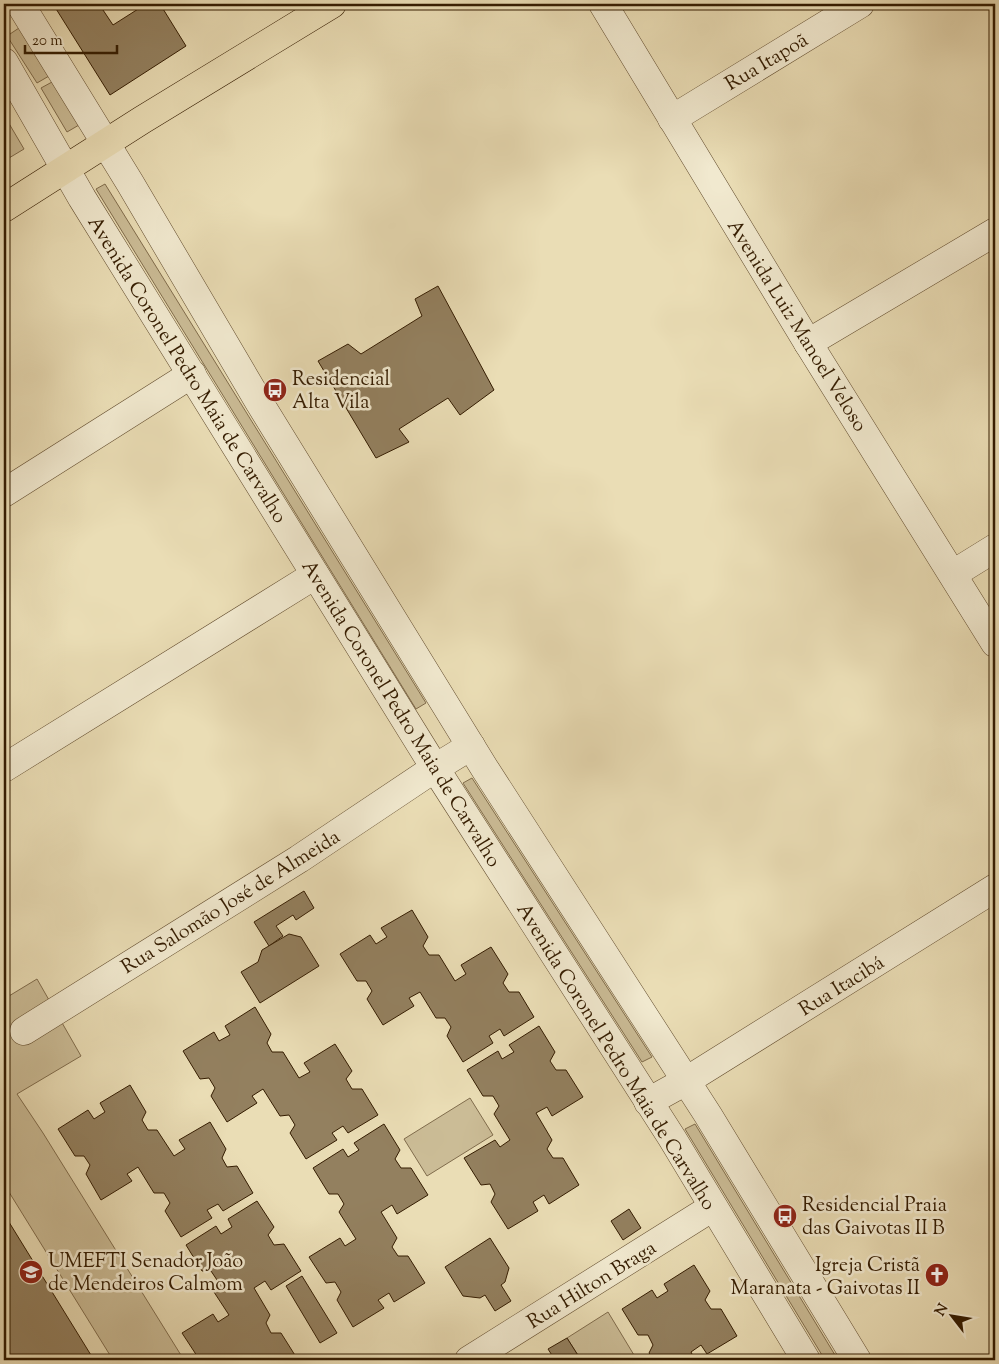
<svg xmlns="http://www.w3.org/2000/svg" width="999" height="1364" viewBox="0 0 999 1364" font-family="'Sorts Mill Goudy',serif">
<style>
.green{fill:#cbbc96;stroke:#806c4c}
.building{fill:#93805f;stroke:#341c01}
.lines{fill:none;stroke-linecap:round;stroke-linejoin:round}
.minor-casing{stroke:#624c2e;stroke-width:29}
.major-casing{stroke:#341c01;stroke-width:29}
.minor{stroke:#f1e9cf;stroke-width:28}
.major{stroke:#eaddb5;stroke-width:28}
.labels{text-anchor:middle;stroke-width:5;stroke-linejoin:round;paint-order:stroke}
.street-label{font-size:20px;fill:#341c01;stroke:#f1e9cf}
.poi-label{font-size:20px;fill:#341c01;stroke:#f1e9cf;text-anchor:start}
</style>
<rect width="100%" height="100%" fill="#eaddb5"/>
<filter id="stains"><feTurbulence type="fractalNoise" baseFrequency=".004" numOctaves="4"/><feColorMatrix values="0 0 0 0 .2 0 0 0 0 .09 0 0 0 0 .02 0 0 0 .5 -.17"/></filter>
<radialGradient id="worn" r=".72"><stop offset=".6" stop-color="#630" stop-opacity="0"/><stop offset="1" stop-color="#630" stop-opacity=".3"/></radialGradient>
<!-- green -->
<g class="green">
<polygon points="19,28 49,76 37,83 7,36"/>
<polygon points="52,82 79,125 67,132 41,88"/>
<polygon points="4,115 24,149 4,161"/>
<polygon points="105,184 426,703 416,709 96,189"/>
<polygon points="472,778 652,1057 642,1062 463,783"/>
<polygon points="37,979 81,1056 17,1094 43,1133 184,1360 113,1360 4,1184 4,999"/>
<polygon points="470,1098 493,1135 427,1176 404,1139"/>
<polygon points="695,1124 838,1360 825,1360 685,1129"/>
<polygon points="608,1312 637,1360 581,1360 567,1338"/>
</g>
<!-- building -->
<g class="building">
<polygon points="53,4 99,4 113,25 146,4 160,4 186,46 110,95"/>
<polygon points="438,286 494,390 460,415 448,398 399,429 409,442 376,458 318,361 348,344 361,354 422,316 415,299"/>
<polygon points="304,891 314,908 296,920 293,915 276,926 283,936 269,946 254,922"/>
<polygon points="412,910 428,937 423,946 429,955 439,955 455,981 466,974 461,965 491,947 508,974 503,983 509,992 519,992 534,1017 504,1036 500,1029 489,1036 493,1043 463,1062 447,1036 451,1027 445,1018 436,1018 420,992 409,998 414,1006 383,1025 367,999 372,991 366,981 357,981 340,954 370,935 376,944 387,937 381,928"/>
<polygon points="289,934 301,937 319,966 260,1003 241,972 258,962 262,950"/>
<polygon points="255,1007 271,1034 267,1043 272,1052 283,1052 299,1078 310,1072 304,1063 335,1044 352,1071 346,1079 352,1089 362,1089 378,1115 348,1133 343,1126 332,1133 337,1140 306,1159 290,1133 295,1125 289,1115 280,1116 263,1089 252,1096 257,1103 227,1122 211,1096 215,1088 209,1078 200,1079 183,1051 214,1032 219,1041 230,1035 225,1026"/>
<polygon points="539,1026 555,1052 550,1061 556,1070 566,1070 583,1097 552,1116 547,1107 536,1113 552,1140 547,1149 553,1158 563,1158 579,1185 549,1204 544,1195 533,1202 538,1211 508,1229 491,1202 495,1194 490,1184 481,1185 464,1158 495,1140 500,1147 510,1140 494,1114 499,1106 493,1096 483,1096 467,1070 498,1051 502,1059 514,1052 509,1045"/>
<polygon points="130,1085 146,1112 142,1120 148,1130 157,1130 174,1156 185,1149 179,1140 210,1122 226,1149 222,1158 227,1167 237,1166 253,1193 223,1211 218,1204 207,1210 212,1218 181,1237 165,1211 170,1203 164,1193 154,1193 138,1167 127,1174 132,1181 101,1200 86,1174 90,1165 84,1156 75,1156 58,1129 88,1110 94,1119 105,1112 100,1103"/>
<polygon points="384,1124 400,1150 395,1159 401,1168 411,1168 428,1195 397,1214 392,1205 381,1212 397,1238 392,1247 398,1256 408,1256 425,1283 394,1302 389,1293 378,1300 384,1308 353,1327 337,1300 341,1292 335,1282 326,1283 309,1257 340,1238 345,1246 356,1239 339,1212 344,1204 338,1194 329,1194 313,1168 343,1149 348,1157 359,1150 354,1143"/>
<polygon points="257,1201 274,1227 268,1235 274,1245 284,1244 301,1271 271,1290 265,1281 254,1288 270,1315 266,1323 271,1333 281,1333 298,1360 199,1359 182,1333 213,1314 218,1322 229,1315 212,1289 217,1280 211,1271 202,1271 186,1245 216,1226 221,1234 232,1227 228,1219"/>
<polygon points="629,1209 641,1228 623,1240 611,1221"/>
<polygon points="4,1214 94,1360 4,1360"/>
<polygon points="490,1238 509,1268 505,1282 501,1285 511,1301 495,1311 485,1295 480,1298 463,1296 445,1267"/>
<polygon points="694,1265 710,1291 705,1300 711,1309 721,1309 737,1336 707,1354 701,1345 691,1352 695,1360 654,1360 649,1353 653,1345 648,1335 638,1335 622,1309 652,1290 657,1298 668,1291 664,1284"/>
<polygon points="302,1276 337,1333 320,1343 286,1286"/>
<polygon points="567,1338 581,1360 555,1360 548,1349"/>
</g>
<g class="lines">
<!-- minor casing -->
<g class="minor-casing">
<g id="minor">
<polyline points="20,4 130,183 259,402 485,769 708,1115 857,1360"/>
<polyline points="603,4 808,343 995,643"/>
<polyline points="4,62 82,198 435,768 672,1138 806,1360"/>
<polyline points="672,119 860,4"/>
<polyline points="808,343 995,232"/>
<polyline points="4,493 192,374"/>
<polyline points="953,574 995,548"/>
<polyline points="4,768 315,575"/>
<polyline points="24,1031 299,859 435,768 471,746"/>
<polyline points="648,1102 686,1081 995,888"/>
<polyline points="469,1360 713,1207"/>
</g>
</g>
<!-- major casing -->
<g class="major-casing">
<polyline id="major" points="4,208 142,120 332,4"/>
</g>
<!-- minor -->
<use href="#minor" class="minor"/>
<!-- major -->
<use href="#major" class="major"/>
</g>
<!-- icons -->
<defs>
<g id="bus-disc" transform="scale(1.25)"><circle r="9.5" fill="#8f2418" stroke="#f1e9cf"/><path d="M-5-6H5V4H4V6H2V4H-2V6H-4V4H-5ZM-3.5-4V0h7V-4ZM-3.5 1.2v1.5H-2V1.2ZM2 1.2v1.5H3.5V1.2Z" fill="#fff"/></g>
<g id="school-disc" transform="scale(1.25)"><circle r="9.5" fill="#8f2418" stroke="#f1e9cf"/><path d="M0-5L7-2L0 1L-7-2ZM-4 1L0 2.5L4 1V4Q0 6-4 4Z" fill="#fff"/></g>
<g id="church-disc" transform="scale(1.25)"><circle r="9.5" fill="#8f2418" stroke="#f1e9cf"/><path d="M-1.2-6h2.4v3.5h3.3v2.4h-3.3V6h-2.4V-.1h-3.3v-2.4h3.3Z" fill="#fff"/></g>
</defs>
<g fill-rule="evenodd">
<use href="#bus-disc" x="275" y="390"/>
<use href="#bus-disc" x="785" y="1216"/>
<use href="#school-disc" x="31" y="1272"/>
<use href="#church-disc" x="937" y="1275"/>
</g>
<g class="labels">
<!-- street labels -->
<g class="street-label">
<text transform="translate(766 61) rotate(-31)" y="7">Rua Itapoã</text>
<text transform="translate(798 325) rotate(58)" y="7">Avenida Luiz Manoel Veloso</text>
<text transform="translate(188 369) rotate(58)" y="7">Avenida Coronel Pedro Maia de Carvalho</text>
<text transform="translate(402 713) rotate(58)" y="7">Avenida Coronel Pedro Maia de Carvalho</text>
<text transform="translate(230 901) rotate(-32)" y="7">Rua Salomão José de Almeida</text>
<text transform="translate(841 985) rotate(-32)" y="7">Rua Itacibá</text>
<text transform="translate(617 1056) rotate(58)" y="7">Avenida Coronel Pedro Maia de Carvalho</text>
<text transform="translate(591 1284) rotate(-32)" y="7">Rua Hilton Braga</text>
</g>
<!-- poi labels -->
<g class="poi-label">
<text x="292" y="385">Residencial<tspan x="292" dy="23">Alta Vila</tspan></text>
<text x="802" y="1211">Residencial Praia<tspan x="802" dy="23">das Gaivotas II B</tspan></text>
<text x="48" y="1267">UMEFTI Senador João<tspan x="48" dy="23">de Mendeiros Calmom</tspan></text>
<text x="920" y="1271" text-anchor="end">Igreja Cristã<tspan x="920" dy="23">Maranata - Gaivotas II</tspan></text>
</g>
</g>
<!-- margin -->
<rect width="999" height="1364" fill="none" stroke="#eaddb5" stroke-width="20"/>
<rect x="5" y="5" width="989" height="1354" fill="none" stroke="#341c01" stroke-width="2.5"/>
<rect x="10" y="10" width="979" height="1344" fill="none" stroke="#341c01"/>
<!-- north arrow -->
<g transform="translate(952 1316) rotate(301)" stroke="#f1e9cf" stroke-width="4" paint-order="stroke">
<path d="M0-4L9 19L0 12L-9 19Z" fill="#341c01"/>
<text y="-8" font-size="14" font-weight="bold" text-anchor="middle" fill="#341c01">N</text>
</g>
<!-- scale -->
<path d="M25 45v8h92v-8" fill="none" stroke="#341c01" stroke-width="2.5"/>
<text x="32" y="45" font-size="15" fill="#341c01" stroke="#f1e9cf" stroke-width="4" paint-order="stroke">20 m</text>
<rect width="100%" height="100%" filter="url(#stains)"/>
<rect width="100%" height="100%" fill="url(#worn)"/>
</svg>
